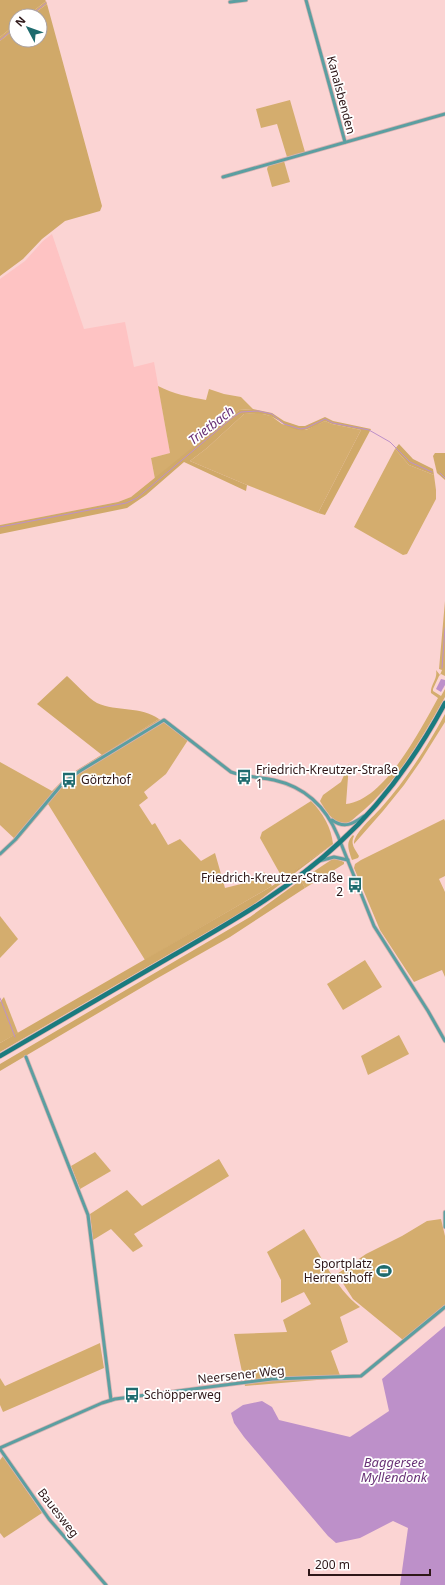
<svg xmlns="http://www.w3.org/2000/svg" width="445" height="1585" viewBox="0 0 445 1585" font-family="'Noto Sans',sans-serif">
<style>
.built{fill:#fec3c3}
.green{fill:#d4ad6e}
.forest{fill:#d0a969}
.water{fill:#bd90c9}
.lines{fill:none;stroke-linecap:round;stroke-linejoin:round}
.stream{stroke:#bd90c9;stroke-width:1}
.street-casing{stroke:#d6b2b1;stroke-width:4.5}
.secondary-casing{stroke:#d6b2b1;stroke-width:6}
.street{stroke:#5b9fa1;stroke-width:3}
.secondary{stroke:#1a7b7f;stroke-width:4.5}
.labels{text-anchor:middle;stroke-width:3.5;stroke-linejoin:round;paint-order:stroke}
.street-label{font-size:12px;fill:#2e1718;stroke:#fff}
.poi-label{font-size:12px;fill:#2e1718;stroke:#fff;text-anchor:start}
.water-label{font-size:13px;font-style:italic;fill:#693277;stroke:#fff}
</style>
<rect width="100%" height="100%" fill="#fbd4d3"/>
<!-- built -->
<polygon class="built" points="52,234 84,329 125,322 134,367 154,362 170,453 151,458 155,479 131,497 118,502 0,525 0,279 25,261 43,241"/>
<!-- green -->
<g class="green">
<polygon points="46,1 47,4 31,16 27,16"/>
<polygon points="16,24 16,28 0,41 0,37"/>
<polygon points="290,100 305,152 287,157 277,124 261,128 256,109"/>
<polygon points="284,161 290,182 272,187 267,169 268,166"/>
<path d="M158 386C174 394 189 397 206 400L209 389 224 394 241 397 253 409 239 410 155 479 151 458 170 453Z"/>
<polygon points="258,413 271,416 282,424 306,430 325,421 332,424 361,430 318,513 247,485 190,461 207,448 244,414"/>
<polygon points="395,449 409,465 434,475 436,490 436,499 407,554 403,555 354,527"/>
<path d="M445 601V676L441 674 439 676 433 689V691L441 696 445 689V697C422 738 396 784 358 815 354 818 349 824 343 824 334 824 324 808 320 801L323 795 341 782 349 764 346 804C385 800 420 730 438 698L431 693C430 685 438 679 436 670L440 675 442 670 439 669Z"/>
<path d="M445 714V722L420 762 404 785 383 811 354 844C353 834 374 816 381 808 406 780 427 747 445 714Z"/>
<polygon points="159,719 188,740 166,774 144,792 148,798 139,805 152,825 155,823 168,845 180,839 201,861 215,853 225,888 245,883 264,872 272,886 145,960 48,804 17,841 0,825 0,762 52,791 63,780 77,770"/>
<path d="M311 801C323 813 331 827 333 844L283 879 260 838 262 832Z"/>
<polygon points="444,819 445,821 445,876 439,879 445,892 445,977 442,970 414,982 380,930 354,868 355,864 361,860"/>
<path d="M353 835 354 836C350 844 355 849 359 856L358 858 352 860C349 850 345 843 353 835Z"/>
<polygon points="334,858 344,862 344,864 305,888 301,880"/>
<polygon points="0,916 18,939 0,958"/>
<polygon points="365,960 382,987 343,1010 327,984"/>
<polygon points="4,997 18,1033 0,1043 0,1002"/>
<polygon points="399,1035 409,1054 368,1075 361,1056"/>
<polygon points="95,1152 111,1171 80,1189 71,1166"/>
<polygon points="219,1159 229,1176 134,1234 143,1246 133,1252 111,1229 93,1240 90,1214 127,1190 142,1206"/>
<polygon points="441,1219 445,1236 445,1306 403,1340 353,1299 337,1274 366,1254 402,1236 427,1221"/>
<path d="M304 1229C321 1255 335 1288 360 1307L340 1317 348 1342 331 1351 341 1378 245 1386 234 1334 287 1332 283 1320 311 1304 304 1292 281 1303V1280L267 1252Z"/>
<polygon points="100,1343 104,1368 3,1412 0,1405 0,1378 5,1386"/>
<polygon points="3,1456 42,1513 4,1538 0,1533 0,1460"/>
</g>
<!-- forest -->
<g class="forest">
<polygon points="0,0 45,0 46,1 27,16 16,16 16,24 0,37"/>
<polygon points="47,4 102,206 100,211 65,221 42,239 23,259 0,276 0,41 16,28 16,40 40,40 40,16 31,16"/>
<path d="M253 409 272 413 284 421 299 426H305L325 417 333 421 371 429 325 515 318 513 361 430 332 424 325 421C319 424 311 429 304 430 290 432 281 420 270 416 261 413 253 414 244 414L207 448 190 461 247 485 246 491 184 462 146 495 127 508 0 534V525L118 502 131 497 239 410Z"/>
<polygon points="399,444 413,459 433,469 434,475 409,465 395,449"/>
<polygon points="435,453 445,453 445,480 437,473 433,456"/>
<path d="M67 676C75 683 88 698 97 703 117 712 141 706 159 719L102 755 37 704Z"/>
<polygon points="333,844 249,908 0,1052 0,1043 272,886"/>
<polygon points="301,880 305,888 230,937 156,979 0,1071 0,1064 250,917"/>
</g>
<!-- water -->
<g class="water">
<polygon points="441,679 445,680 445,685 441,692 436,689"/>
<polygon points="445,1326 445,1585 400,1585 408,1528 393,1521 360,1538 336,1543 328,1536 244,1437 234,1423 231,1413 243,1405 262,1401 272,1407 279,1420 350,1437 389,1411 382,1379"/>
</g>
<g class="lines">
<!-- stream -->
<g class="stream">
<polyline points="30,16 46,3"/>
<polyline points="0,40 16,27"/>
<polyline points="440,473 445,478"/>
<polyline points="0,527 126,503 137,498 233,417 241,412 258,411 272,414 284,424 300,429 306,428 325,419 333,423 369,430 390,442 410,462 432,472"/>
<polyline points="442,668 445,628"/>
<polyline points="0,998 15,1037"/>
</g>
<!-- street casing -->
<g class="street-casing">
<g id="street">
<polyline points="306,0 345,142"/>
<polyline points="230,2 246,0"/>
<polyline points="223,177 445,114"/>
<path d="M332 820C344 829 353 824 364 816"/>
<path d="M0 854 15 840 63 783 80 771 164 720 231 772C245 777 260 777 274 780 305 787 326 807 338 836L374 926 428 1011 445 1041"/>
<polyline points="319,861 334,857 348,860"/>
<polyline points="26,1057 88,1215 111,1400"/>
<polyline points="445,1212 445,1227"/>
<polyline points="0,1448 102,1403 115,1399 272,1379 361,1376 445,1307"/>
<polyline points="0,1449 49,1519 106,1585"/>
</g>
</g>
<!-- secondary casing -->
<g class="secondary-casing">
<path id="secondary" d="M0 1056C57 1023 115 989 172 956 231 922 290 889 340 842 383 803 417 755 445 703"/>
</g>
<!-- street -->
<use href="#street" class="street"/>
<!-- secondary -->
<use href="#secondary" class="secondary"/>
</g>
<!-- icons -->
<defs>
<g id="bus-bare" transform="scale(1.2)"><path d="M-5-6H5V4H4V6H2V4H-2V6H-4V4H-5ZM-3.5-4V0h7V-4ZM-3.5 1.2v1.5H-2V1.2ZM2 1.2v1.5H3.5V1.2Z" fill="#1e6b6e" stroke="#fff" stroke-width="2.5" paint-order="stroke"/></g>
<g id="stadium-bare" transform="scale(1.2)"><path d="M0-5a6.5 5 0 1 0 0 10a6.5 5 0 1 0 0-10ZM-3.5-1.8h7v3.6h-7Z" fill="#1e6b6e" stroke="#fff" stroke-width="2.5" paint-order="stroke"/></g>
</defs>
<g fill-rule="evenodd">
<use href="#bus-bare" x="244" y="777"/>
<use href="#bus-bare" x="69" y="780"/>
<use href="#bus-bare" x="355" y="885"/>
<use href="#stadium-bare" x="384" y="1271"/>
<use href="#bus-bare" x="132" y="1395"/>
</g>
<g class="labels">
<!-- street labels -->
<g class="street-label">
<text transform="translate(341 95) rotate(75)" y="4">Kanalsbenden</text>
<text transform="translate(241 1375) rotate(-6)" y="4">Neersener Weg</text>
<text transform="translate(58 1513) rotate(52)" y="4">Bauesweg</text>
</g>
<!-- poi labels -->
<g class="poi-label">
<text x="256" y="774">Friedrich-Kreutzer-Straße<tspan x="256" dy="14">1</tspan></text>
<text x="81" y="784">Görtzhof</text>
<text x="343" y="882" text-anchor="end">Friedrich-Kreutzer-Straße<tspan x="343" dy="14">2</tspan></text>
<text x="372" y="1268" text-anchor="end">Sportplatz<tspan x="372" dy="14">Herrenshoff</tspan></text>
<text x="144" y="1399">Schöpperweg</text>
</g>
<!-- water labels -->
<g class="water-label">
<text transform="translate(211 425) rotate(-38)" y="5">Trietbach</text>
<text x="394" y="1467">Baggersee<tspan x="394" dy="15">Myllendonk</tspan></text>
</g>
</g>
<!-- north arrow -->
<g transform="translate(28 28) rotate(311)"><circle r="19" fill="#ffffff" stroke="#aba2a3"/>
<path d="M0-3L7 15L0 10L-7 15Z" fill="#1e6b6e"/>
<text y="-6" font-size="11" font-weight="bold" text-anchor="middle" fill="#2e1718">N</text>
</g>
<!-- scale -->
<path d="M309 1569v6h121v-6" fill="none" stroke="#2e1718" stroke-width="2"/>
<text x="315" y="1569" font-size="12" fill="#2e1718" stroke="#ffffff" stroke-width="3" paint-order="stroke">200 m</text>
</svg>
